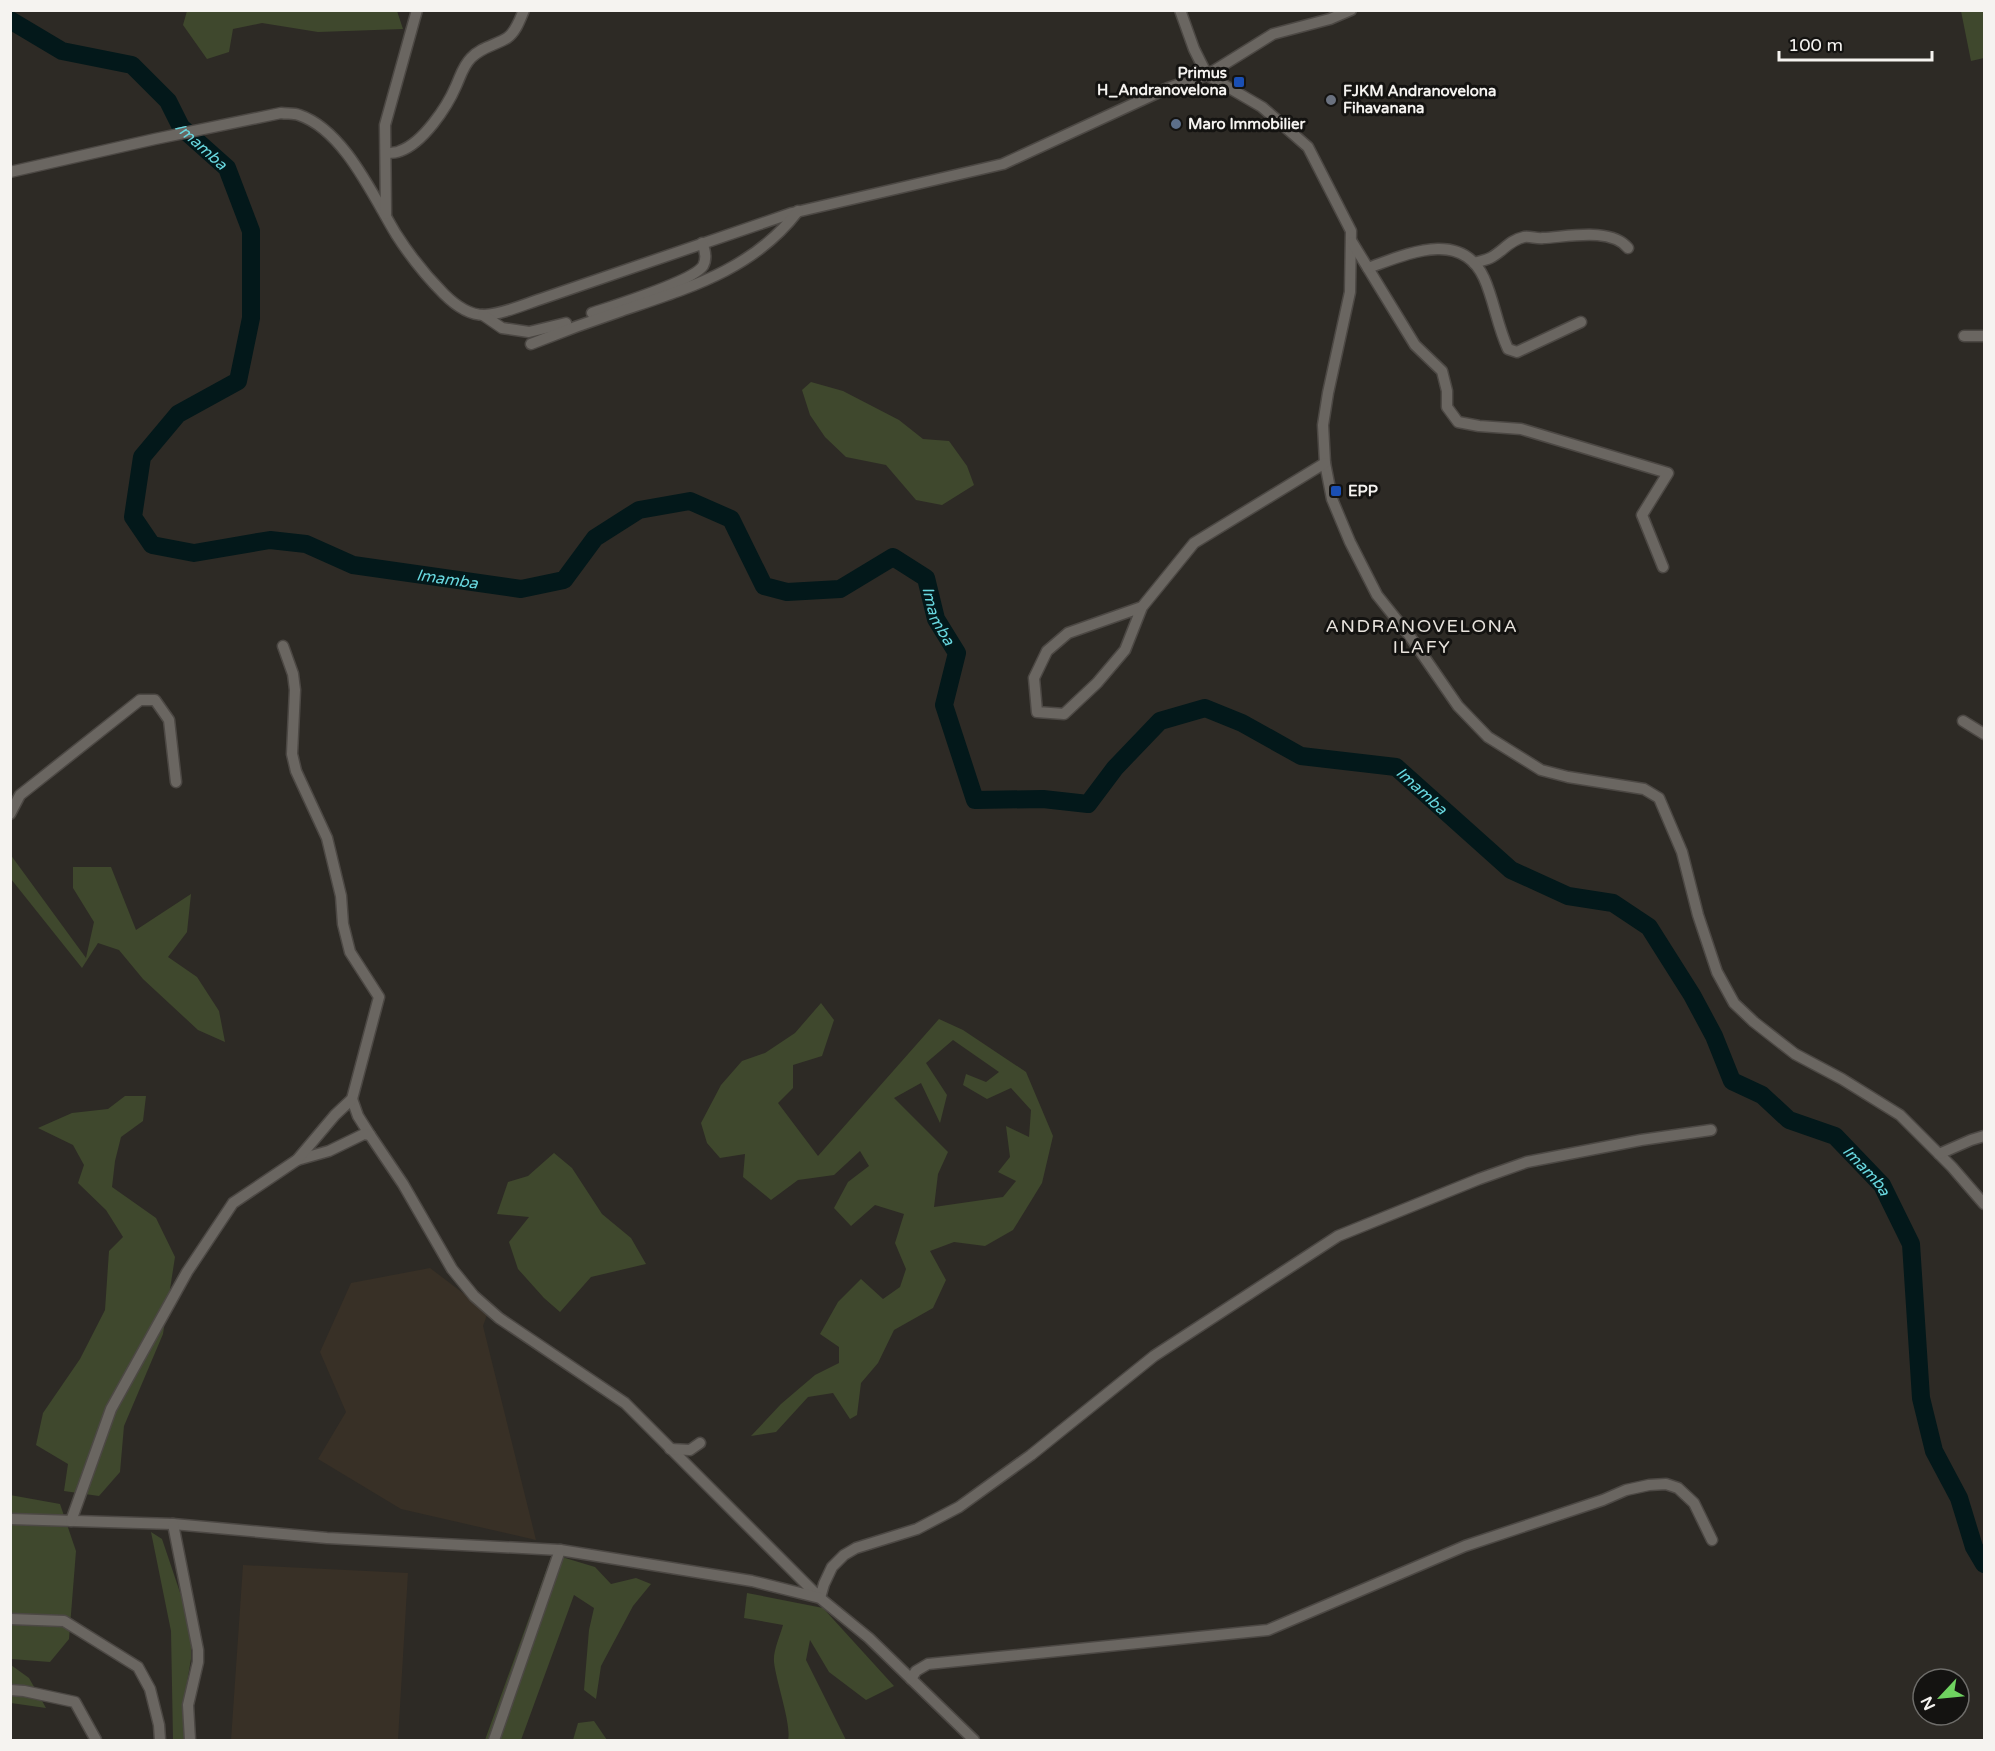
<svg xmlns="http://www.w3.org/2000/svg" width="1995" height="1751" viewBox="0 0 1995 1751" font-family="'Varela Round',sans-serif">
<style>
.built{fill:#383026}
.green{fill:#3f482d;fill-rule:evenodd}
.lines{fill:none;stroke-linecap:round;stroke-linejoin:round}
.river{stroke:#03181a;stroke-width:18}
.minor-casing{stroke:#4c4844;stroke-width:13}
.minor{stroke:#6a6661;stroke-width:10}
.transit-dot{fill:#1a4fb4;stroke:#141311;stroke-width:2}
.worship-dot{fill:#6b7280;stroke:#141311;stroke-width:2}
.service-dot{fill:#5c6f8a;stroke:#141311;stroke-width:2}
.labels{text-anchor:middle;stroke-width:6;stroke-linejoin:round;paint-order:stroke}
.poi-label{font-size:15px;font-weight:bold;fill:#f5f3f0;stroke:#141311;text-anchor:start}
.water-label{font-size:16px;font-style:italic;fill:#68d7df;stroke:#141311}
.quarter-label{font-size:18px;letter-spacing:1.5px;fill:#e8e3dd;stroke:#141311}
</style>
<rect width="100%" height="100%" fill="#2d2a25"/>
<!-- built -->
<g class="built">
<polygon points="430,1268 488,1312 483,1326 536,1540 401,1509 318,1459 346,1412 320,1352 351,1283"/>
<polygon points="243,1565 408,1573 398,1740 231,1740"/>
</g>
<!-- green -->
<g class="green">
<polygon points="187,11 397,11 403,29 318,32 262,23 233,29 229,52 207,59 183,25"/>
<polygon points="1961,11 1984,11 1984,58 1971,61"/>
<polygon points="811,382 843,391 899,420 923,439 949,441 967,466 974,485 942,505 916,500 886,465 846,457 825,437 810,415 802,390"/>
<polygon points="10,854 86,958 94,922 73,888 73,867 111,867 136,930 191,894 187,932 168,957 197,977 219,1011 225,1042 198,1030 143,979 119,950 98,943 82,968 11,879"/>
<path d="M821 1003 834 1020 822 1056 793 1065V1088L778 1103 818 1156 939 1019 963 1030 1026 1072 1053 1136 1042 1183 1013 1230 985 1246 954 1242 930 1251 946 1280 933 1308 894 1330 878 1363 861 1383 857 1415 850 1419 833 1393 808 1397 776 1432 751 1436 781 1404 815 1375 839 1363V1347L820 1334 838 1302 861 1279 883 1299 900 1287 906 1269 895 1243 904 1214 875 1205 851 1226 834 1208 848 1182 869 1166 860 1151 834 1175 798 1180 771 1200 743 1177 745 1154 720 1158 707 1143 701 1123 721 1085 742 1061 765 1053 795 1033ZM953 1040 999 1072 986 1082 966 1074 963 1085 987 1099 1011 1088 1031 1110 1029 1137 1006 1126 1010 1157 998 1172 1016 1181 1003 1197 934 1207 938 1174 948 1152 894 1098 921 1083 940 1123 947 1095 926 1063Z"/>
<polygon points="125,1096 146,1096 143,1121 121,1137 115,1161 112,1187 156,1218 175,1257 163,1334 124,1426 120,1472 99,1496 64,1491 68,1464 36,1445 43,1413 80,1359 105,1310 109,1251 123,1237 106,1210 78,1183 84,1165 73,1145 38,1128 72,1113 108,1109"/>
<polygon points="554,1153 572,1168 602,1214 631,1238 646,1264 591,1277 560,1312 544,1298 518,1269 509,1242 529,1217 497,1214 508,1182 528,1176"/>
<polygon points="10,1495 60,1504 76,1551 69,1639 50,1662 11,1659"/>
<polygon points="151,1532 162,1539 191,1625 191,1659 185,1694 185,1740 173,1740 171,1631"/>
<polygon points="552,1554 595,1567 611,1584 636,1578 651,1584 633,1606 601,1666 596,1699 584,1690 589,1630 594,1608 574,1595 521,1740 485,1740"/>
<path d="M747 1593 823 1608 894 1686 866 1700 829 1672 810 1640 806 1660 846 1740H788C792 1726 776 1681 774 1662 773 1651 780 1636 783 1625L744 1618Z"/>
<polygon points="11,1665 29,1678 46,1708 11,1703"/>
<polygon points="594,1721 607,1740 573,1740 578,1723"/>
</g>
<g class="lines">
<!-- river -->
<path class="river" id="s1" d="M10 20 62 51 132 65 168 101 181 127 227 168 251 231V318L238 381 178 414 142 457 133 517 152 545 194 553 270 540 306 544 353 565 521 589 564 580 595 538 639 510 690 501 731 519 764 586 787 592 840 589 893 557 926 578 936 619 957 653 944 705 975 800 1043 799 1088 804 1115 768 1160 721 1205 708 1242 723 1301 756 1396 767 1511 870 1568 896 1613 903 1649 927 1692 995 1714 1036 1732 1081 1762 1095 1789 1120 1835 1136 1882 1185 1911 1244 1921 1398 1934 1451 1959 1498 1974 1547 1984 1564"/>
<!-- minor casing -->
<g class="minor-casing">
<g id="minor">
<polyline points="1180,10 1194,49 1207,75 1262,107 1308,147 1351,231 1350,292 1328,393 1323,425 1325,463 1332,499 1350,542 1377,595 1409,635 1458,706 1488,737 1541,770 1568,777 1644,789 1659,798 1682,852 1698,915 1717,972 1734,1003 1754,1022 1795,1054 1842,1079 1900,1115 1952,1167 1984,1204"/>
<path d="M386 153C390 153 396 153 400 151 423 143 447 107 456 86 461 75 463 66 471 58 481 47 496 45 507 38 516 32 520 19 524 10"/>
<path d="M10 172 155 139 281 113C287 114 294 113 299 115 344 130 373 196 396 234 410 256 426 276 444 294 455 305 468 315 484 315 503 314 523 305 541 299L792 213 1003 164 1168 88 1207 75 1273 34 1330 19 1351 10"/>
<polyline points="386,214 385,125 417,10"/>
<polyline points="1352,242 1415,345 1442,371 1447,391 1447,407 1458,422 1479,426 1521,429 1668,473 1642,515 1663,567"/>
<path d="M1474 263C1480 261 1487 260 1492 257 1504 250 1510 240 1524 237 1530 236 1537 239 1543 238 1567 237 1611 227 1628 248"/>
<path d="M1368 268C1405 255 1461 228 1484 278 1494 300 1497 325 1508 349L1517 352 1581 322"/>
<path d="M592 313C613 306 693 281 703 266 707 259 705 250 702 243"/>
<polyline points="483,315 502,328 529,332 566,323"/>
<polyline points="1964,336 1984,336"/>
<path d="M531 344C561 332 591 321 621 311 688 288 753 270 798 211"/>
<polyline points="1142,607 1125,650 1097,683 1064,714 1037,712 1034,678 1047,651 1068,633 1142,607 1194,543 1325,463"/>
<polyline points="1963,721 1984,734"/>
<polyline points="10,814 20,795 140,700 155,700 169,720 176,782"/>
<polyline points="352,1099 358,1116 370,1135"/>
<polyline points="1939,1154 1971,1140 1984,1136"/>
<polyline points="297,1160 329,1151 364,1134 370,1135 403,1184 452,1269 474,1296 499,1318 625,1403 820,1598 824,1584 832,1567 844,1555 856,1548 917,1529 959,1507 1031,1455 1154,1356 1338,1236 1479,1179 1527,1162 1641,1140 1711,1130"/>
<polyline points="670,1449 690,1450 700,1443"/>
<polyline points="10,1519 173,1524 327,1538 560,1550 752,1581 820,1598 869,1638 974,1740"/>
<polyline points="71,1521 111,1409 187,1272 233,1203 297,1160 335,1115 352,1099 379,997 350,952 343,924 341,896 327,838 296,771 292,754 295,690 293,674 283,646"/>
<polyline points="173,1524 198,1650 198,1662 188,1705 190,1740"/>
<polyline points="10,1619 64,1621 138,1667 150,1689 159,1725 160,1740"/>
<polyline points="911,1679 916,1671 928,1664 1268,1630 1465,1546 1603,1500 1626,1490 1649,1485 1666,1484 1678,1488 1694,1503 1712,1540"/>
<polyline points="10,1690 24,1691 75,1702 96,1740"/>
<polyline points="494,1740 560,1550"/>
</g>
</g>
<!-- minor -->
<use href="#minor" class="minor"/>
</g>
<!-- markers -->
<g class="transit-dot">
<rect x="1233" y="76" width="12" height="12" rx="3"/>
<rect x="1330" y="485" width="12" height="12" rx="3"/>
</g>
<circle class="worship-dot" cx="1331" cy="100" r="6"/>
<circle class="service-dot" cx="1176" cy="124" r="6"/>
<g class="labels">
<!-- poi labels -->
<g class="poi-label">
<text x="1227" y="78" text-anchor="end">Primus<tspan x="1227" dy="17">H_Andranovelona</tspan></text>
<text x="1343" y="96">FJKM Andranovelona<tspan x="1343" dy="17">Fihavanana</tspan></text>
<text x="1188" y="129">Maro Immobilier</text>
<text x="1348" y="496">EPP</text>
</g>
<!-- water labels -->
<g class="water-label">
<text dy="6" stroke="none"><textPath href="#s1" startOffset="240">Imamba</textPath></text>
<text dy="6" stroke="none"><textPath href="#s1" startOffset="1014">Imamba</textPath></text>
<text dy="6" stroke="none"><textPath href="#s1" startOffset="1626">Imamba</textPath></text>
<text dy="6" stroke="none"><textPath href="#s1" startOffset="2330">Imamba</textPath></text>
<text dy="6" stroke="none"><textPath href="#s1" startOffset="2942">Imamba</textPath></text>
</g>
<!-- quarter labels -->
<g class="quarter-label">
<text x="1422" y="632">ANDRANOVELONA<tspan x="1422" dy="21">ILAFY</tspan></text>
</g>
</g>
<!-- border -->
<rect width="1995" height="1751" fill="none" stroke="#f5f3f0" stroke-width="24"/>
<!-- north arrow -->
<g transform="translate(1941 1697) rotate(244)"><circle r="28" fill="#141311" stroke="#6e6d6a" stroke-width="1.5"/>
<path d="M0-4.5L10 22L0 15L-10 22Z" fill="#6fd360"/>
<text y="-9" font-size="16" font-weight="bold" text-anchor="middle" fill="#f5f3f0">N</text>
</g>
<!-- scale -->
<path d="M1779 51v9h153v-9" fill="none" stroke="#f5f3f0" stroke-width="3"/>
<text x="1788" y="51" font-size="18" fill="#f5f3f0" stroke="#141311" stroke-width="4.5" paint-order="stroke">100 m</text>
</svg>
